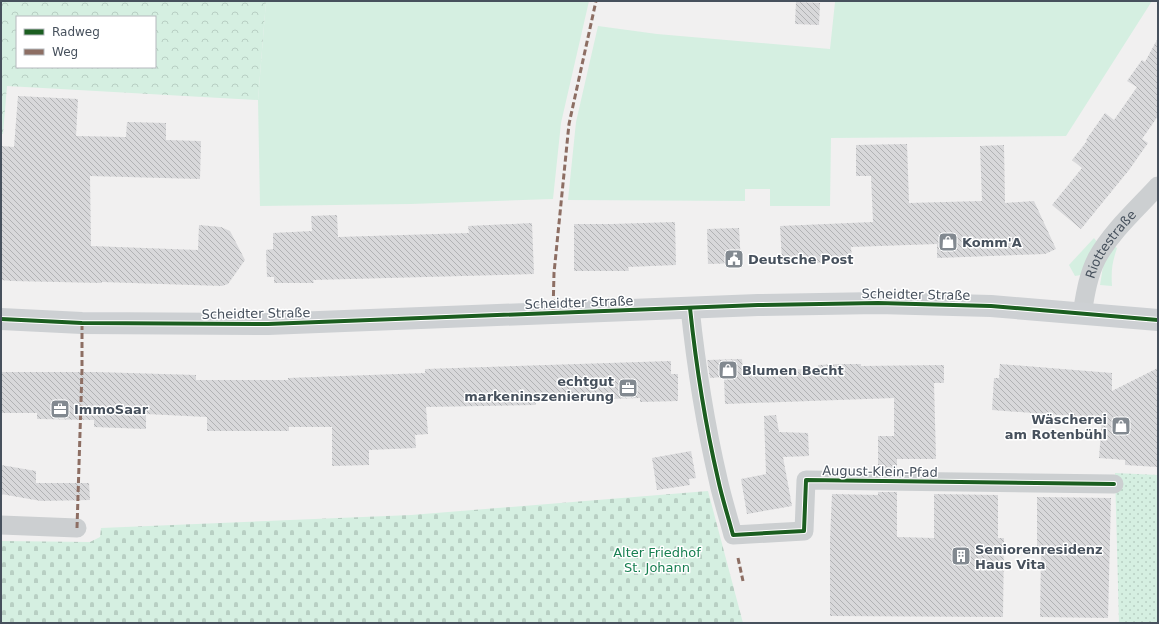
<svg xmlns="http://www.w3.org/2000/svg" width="1159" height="624" viewBox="0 0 1159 624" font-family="'DejaVu Sans',sans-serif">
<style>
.green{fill:#d5efe1}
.forest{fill:url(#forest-crowns);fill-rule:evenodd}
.cemetery{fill:url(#cemetery-stones)}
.park{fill:url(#park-dots)}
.building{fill:url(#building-back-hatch)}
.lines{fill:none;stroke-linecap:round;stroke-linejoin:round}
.minor{stroke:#cccfd1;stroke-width:19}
.secondary{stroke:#cdd0d3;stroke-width:22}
.quiet{stroke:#8d6e63;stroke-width:3;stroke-dasharray:6 3;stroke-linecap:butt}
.cycleway-casing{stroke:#fff;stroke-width:6}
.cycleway{stroke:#1b5e20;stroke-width:4}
.labels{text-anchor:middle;stroke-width:3;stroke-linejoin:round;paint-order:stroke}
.poi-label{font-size:13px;font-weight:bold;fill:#47515d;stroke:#fff;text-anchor:start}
.street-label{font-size:13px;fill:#47515d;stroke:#fff}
.park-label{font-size:13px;fill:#177f51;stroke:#fff}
</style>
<defs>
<pattern id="forest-crowns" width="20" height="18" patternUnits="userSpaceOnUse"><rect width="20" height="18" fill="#d5efe1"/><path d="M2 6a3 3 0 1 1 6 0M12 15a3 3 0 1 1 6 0" fill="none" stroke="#b8cfc3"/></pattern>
<pattern id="cemetery-stones" width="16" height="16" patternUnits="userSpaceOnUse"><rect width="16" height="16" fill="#d5efe1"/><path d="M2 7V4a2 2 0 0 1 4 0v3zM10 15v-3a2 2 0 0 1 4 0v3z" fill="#b8cfc3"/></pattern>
<pattern id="park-dots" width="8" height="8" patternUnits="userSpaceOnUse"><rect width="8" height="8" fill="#d5efe1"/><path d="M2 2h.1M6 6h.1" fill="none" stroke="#b8cfc3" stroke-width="1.8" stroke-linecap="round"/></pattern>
<pattern id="building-back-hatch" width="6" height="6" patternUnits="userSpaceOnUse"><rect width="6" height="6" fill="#d8d8da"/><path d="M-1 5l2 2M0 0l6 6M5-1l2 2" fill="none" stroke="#b1b2b4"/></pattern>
</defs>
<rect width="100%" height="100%" fill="#f1f0f0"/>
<!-- green -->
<g class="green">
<polygon points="266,1 589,1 561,123 553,199 411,204 260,206 258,100"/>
<polygon points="861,1 1152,1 1066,136 831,138 830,206 770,206 770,189 745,189 745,201 568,200 576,122 598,26 657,34 830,49 835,2"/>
<polygon points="1094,238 1097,242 1081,275 1075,276 1069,265"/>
<path d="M1112 245 1117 248C1112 263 1111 271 1112 286L1100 285 1104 260Z"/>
</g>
<!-- forest -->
<path class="forest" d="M1 1H266L258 100 7 86 3 134H1ZM17 17H155V67H17Z"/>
<!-- cemetery -->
<polygon class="cemetery" points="708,491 743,623 1,623 1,541 90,542 100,537 101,528 411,515"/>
<!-- park -->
<polygon class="park" points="1115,473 1158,475 1158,623 1119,623"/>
<!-- building -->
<g class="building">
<polygon points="796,2 820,3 819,25 795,24"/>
<polygon points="1158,38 1158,116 1142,139 1148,143 1129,170 1081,229 1052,205 1082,168 1072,160 1087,141 1086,140 1105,113 1114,120 1137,87 1127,81 1142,60 1145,62"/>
<polygon points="18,96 78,99 76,136 126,137 127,122 166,123 166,140 201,141 200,179 90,176 91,246 198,250 199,225 221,227 230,231 245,260 228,284 222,286 102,282 102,283 12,281 1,280 1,146 14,147"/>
<polygon points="907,144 909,203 982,201 980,146 1004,145 1005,203 1034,201 1056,249 1045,254 937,258 937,244 851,247 852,258 829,259 829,262 803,264 803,260 782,261 780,226 873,222 871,176 856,176 856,145"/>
<polygon points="337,215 338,237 469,233 468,226 532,223 534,274 313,280 314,283 274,283 274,277 267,277 266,250 273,249 273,233 312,231 311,216"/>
<polygon points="675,222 676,265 628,267 629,271 574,271 574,224 612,224"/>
<polygon points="739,228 741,263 708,264 707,229"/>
<polygon points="742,359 743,370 818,369 818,365 839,364 861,364 861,366 944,365 944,383 934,383 936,459 897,459 897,470 878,470 878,436 894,436 894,398 725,404 724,377 710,378 707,360"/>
<polygon points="671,361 671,374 678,374 678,401 640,402 640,398 610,399 535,401 536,405 426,407 428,434 415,435 416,448 369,450 369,465 332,466 332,427 289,427 289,431 207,431 207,417 146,414 146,429 94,427 94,420 37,419 37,413 1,413 1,372 96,372 196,375 196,380 288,380 288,378 425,373 425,369"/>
<polygon points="1000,364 1112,373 1112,391 1158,368 1158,467 1125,465 1125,460 1099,458 1102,418 992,410 994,378 999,378"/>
<polygon points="776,415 779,432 808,433 809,456 783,457 792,506 747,514 741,479 766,474 764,416"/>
<polygon points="691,451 696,478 689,479 690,485 657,490 652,458"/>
<polygon points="1,465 36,471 36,483 89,483 90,500 41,501 1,494"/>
<polygon points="878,492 897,492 897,537 934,538 934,494 998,495 998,538 1004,538 1003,617 830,616 830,540 832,494 878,495"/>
<polygon points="1037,497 1111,498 1108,618 1040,617 1041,555 1037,555"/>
</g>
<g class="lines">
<!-- minor -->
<g class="minor">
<path d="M690 308C696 365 705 423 718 479 722 498 728 516 733 535L804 531 806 480 1114 484"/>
<path id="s1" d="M1082 314C1085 296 1088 275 1097 258 1112 231 1137 209 1158 186"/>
<polyline points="1,525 77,528"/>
</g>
<!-- secondary -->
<polyline class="secondary" points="1,319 82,323 268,324 758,305 878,303 991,306 1158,320"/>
<!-- quiet -->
<g class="quiet">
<polyline points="553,314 554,273 569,124 596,1"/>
<polyline points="77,528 82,370 82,323"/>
<polyline points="738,558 743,581"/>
</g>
<!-- cycleway casing -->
<g class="cycleway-casing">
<g id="cycleway">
<path d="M690 308C696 365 705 423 718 479 722 498 728 516 733 535L804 531 806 480 1114 484"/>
<polyline points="1,319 82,323 268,324 758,305 878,303 991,306 1158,320"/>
</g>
</g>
<!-- cycleway -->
<use href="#cycleway" class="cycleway"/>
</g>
<!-- icons -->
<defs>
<g id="shop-square" transform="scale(1)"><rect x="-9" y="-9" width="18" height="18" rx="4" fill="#828990" stroke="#fff"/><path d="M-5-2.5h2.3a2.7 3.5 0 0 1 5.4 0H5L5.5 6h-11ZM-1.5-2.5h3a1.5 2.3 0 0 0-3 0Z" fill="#fff"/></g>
<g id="civic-square" transform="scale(1)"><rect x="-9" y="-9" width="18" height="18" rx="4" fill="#828990" stroke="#fff"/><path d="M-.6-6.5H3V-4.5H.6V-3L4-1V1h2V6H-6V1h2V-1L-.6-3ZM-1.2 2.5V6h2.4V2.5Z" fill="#fff"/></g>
<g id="office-square" transform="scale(1)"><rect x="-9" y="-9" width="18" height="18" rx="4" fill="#828990" stroke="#fff"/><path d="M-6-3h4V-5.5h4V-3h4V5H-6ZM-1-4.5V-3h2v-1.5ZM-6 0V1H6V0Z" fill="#fff"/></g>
<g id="building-square" transform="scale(1)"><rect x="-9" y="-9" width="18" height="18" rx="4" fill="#828990" stroke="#fff"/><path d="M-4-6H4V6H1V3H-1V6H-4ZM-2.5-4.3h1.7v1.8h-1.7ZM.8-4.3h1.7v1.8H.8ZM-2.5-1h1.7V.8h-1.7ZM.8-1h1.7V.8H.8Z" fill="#fff"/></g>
</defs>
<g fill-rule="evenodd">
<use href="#shop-square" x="948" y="242"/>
<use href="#civic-square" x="734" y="259"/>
<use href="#shop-square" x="728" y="370"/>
<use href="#office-square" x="628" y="388"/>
<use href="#office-square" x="60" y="409"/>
<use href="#shop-square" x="1121" y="426"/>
<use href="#building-square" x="961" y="556"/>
</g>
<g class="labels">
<!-- poi labels -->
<g class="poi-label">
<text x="962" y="247">Komm'A</text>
<text x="748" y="264">Deutsche Post</text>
<text x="742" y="375">Blumen Becht</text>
<text x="614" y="386" text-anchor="end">echtgut<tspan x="614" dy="15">markeninszenierung</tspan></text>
<text x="74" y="414">ImmoSaar</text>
<text x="1107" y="424" text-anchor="end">Wäscherei<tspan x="1107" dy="15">am Rotenbühl</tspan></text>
<text x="975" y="554">Seniorenresidenz<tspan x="975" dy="15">Haus Vita</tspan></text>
</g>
<!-- street labels -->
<g class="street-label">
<text dy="5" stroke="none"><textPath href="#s1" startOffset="77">Riottestraße</textPath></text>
<text transform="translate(916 294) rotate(1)" y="5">Scheidter Straße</text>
<text transform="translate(579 302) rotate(-2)" y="5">Scheidter Straße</text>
<text transform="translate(256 313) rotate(-1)" y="5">Scheidter Straße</text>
<text transform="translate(880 471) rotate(1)" y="5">August-Klein-Pfad</text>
</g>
<!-- park labels -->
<g class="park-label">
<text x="657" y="557">Alter Friedhof<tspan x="657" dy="15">St. Johann</tspan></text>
</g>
</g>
<!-- border -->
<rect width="1159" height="624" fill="none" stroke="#47515d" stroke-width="4"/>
<!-- legend -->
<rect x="16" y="16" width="140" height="52" fill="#ffffff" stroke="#b5b9be"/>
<rect x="24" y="29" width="20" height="6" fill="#1b5e20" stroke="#b5b9be"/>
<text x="52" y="36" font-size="12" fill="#47515d">Radweg</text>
<rect x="24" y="49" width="20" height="6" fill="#8d6e63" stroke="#b5b9be"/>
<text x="52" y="56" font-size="12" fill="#47515d">Weg</text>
</svg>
